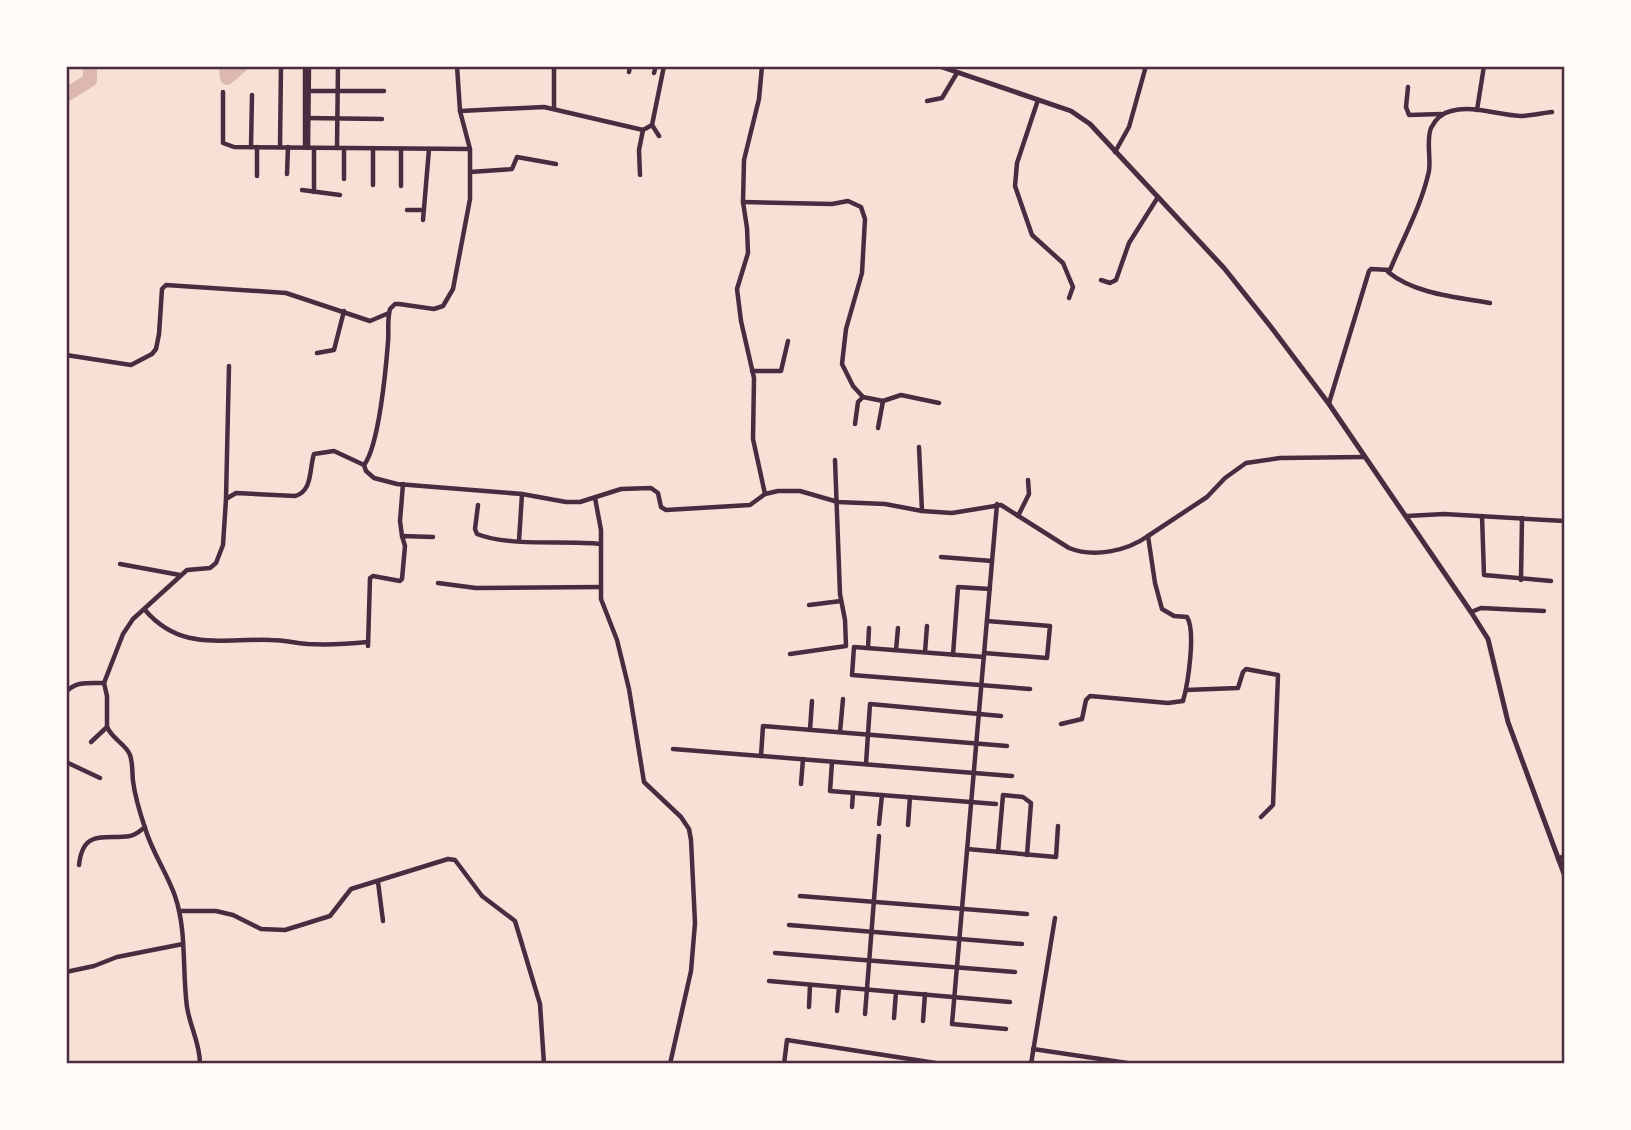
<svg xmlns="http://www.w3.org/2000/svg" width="1631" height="1130" viewBox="0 0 1631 1130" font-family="Cabin,sans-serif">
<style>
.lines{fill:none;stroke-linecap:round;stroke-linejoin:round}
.river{stroke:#dcb8b0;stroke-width:14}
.minor{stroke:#4a2c40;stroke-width:4.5}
.tertiary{stroke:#4a2c40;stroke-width:5}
.neatline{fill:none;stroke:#4a2c40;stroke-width:2.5}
</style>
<rect width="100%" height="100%" fill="#f7e1d7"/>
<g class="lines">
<!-- river -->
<g class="river">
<polyline points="226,66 227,78 241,66"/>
<polyline points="66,95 90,80 90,66"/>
</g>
<!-- minor -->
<g class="minor">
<polyline points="554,66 554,108"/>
<polyline points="762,66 759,99 744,160 743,202 747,228 748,253 737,289 741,321 754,378 753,439 765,494"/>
<polyline points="629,72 630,66"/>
<polyline points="654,73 656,66"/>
<polyline points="1408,87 1406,107 1409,115 1441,114"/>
<polyline points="306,91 384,91"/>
<polyline points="223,92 223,143 234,147 470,149"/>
<polyline points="1038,100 1017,163 1015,186 1032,235 1063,263 1073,287 1069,298"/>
<polyline points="927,101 942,98 957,73"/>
<polyline points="1477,110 1484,66"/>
<polyline points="460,111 544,107 643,130 652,125 659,136"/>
<polyline points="306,118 382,119"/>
<polyline points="652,125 664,66"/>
<polyline points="251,147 252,95"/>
<polyline points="280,147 281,66"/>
<polyline points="305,147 305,66"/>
<polyline points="308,148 309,66"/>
<polyline points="337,148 338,66"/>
<polyline points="1115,152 1129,127 1146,66"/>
<polyline points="470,172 512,169 517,157 556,164"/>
<polyline points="287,174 288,147"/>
<polyline points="640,175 639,150 643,130"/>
<polyline points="257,176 257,147"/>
<polyline points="344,179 344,148"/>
<polyline points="373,185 373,148"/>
<polyline points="401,186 401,149"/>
<polyline points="302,190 340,195"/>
<polyline points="314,192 314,148"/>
<polyline points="743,202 832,204 848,201 861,207 865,219 862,273 846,329 842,364 853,386 863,397 883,401 901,395 939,403"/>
<polyline points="407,210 424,210"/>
<polyline points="423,220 429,149"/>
<path d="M1388 272C1415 294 1456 297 1490 303"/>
<polyline points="1101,280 1110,283 1116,280 1129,243 1158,197"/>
<polyline points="317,353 334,350 344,311"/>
<polyline points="66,355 131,365 152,354 156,349 159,334 162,289 166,285 286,293 370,321 389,313"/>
<polyline points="752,371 781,371 788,341"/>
<path d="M1329 403 1369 271 1371 269 1390 270C1404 236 1421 207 1429 171 1431 158 1426 140 1431 128 1435 120 1442 113 1451 111 1473 105 1497 115 1520 116 1530 116 1542 113 1552 112"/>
<polyline points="855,424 858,402 863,397"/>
<polyline points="878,428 883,401"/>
<polyline points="919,447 922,511"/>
<path d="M364 465 366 471 374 478 397 484 522 494 566 502H580L621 489 651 488 658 493 661 507 666 510 750 505 765 494 778 491H800L838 502 885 504 922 511 952 513 1001 505 1069 548C1094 558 1127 551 1148 536"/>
<polyline points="226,498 229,366"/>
<polyline points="595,498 601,530 601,599 617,640 629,689 644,782 681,817 689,829 691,840 695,923 691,971 670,1064"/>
<polyline points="997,504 952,1024 1006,1029"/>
<path d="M478 505 475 529 477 534C509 547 564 540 601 544"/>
<polyline points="1018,516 1029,494 1028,480"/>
<polyline points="1407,516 1444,514 1564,521"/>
<polyline points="1482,516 1484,575 1551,581"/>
<polyline points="402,536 400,521 403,484"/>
<polyline points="519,541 522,494"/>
<polyline points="941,557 992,561"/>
<polyline points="120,564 180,575"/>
<polyline points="1521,580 1522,518"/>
<polyline points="438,583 476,588 601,587"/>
<polyline points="809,605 841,601"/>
<path d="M145 610C181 652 222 638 271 640 283 640 296 643 308 644 328 645 348 644 368 642"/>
<polyline points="1471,612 1481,608 1544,611"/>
<polyline points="368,646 370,578 373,576 400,581 402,579 405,546 402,536 433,537"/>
<polyline points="868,648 869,628"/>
<polyline points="896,650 898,628"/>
<polyline points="925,652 927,626"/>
<polyline points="984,653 1047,658 1050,626 987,621"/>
<polyline points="790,654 846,646 845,620 840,594 835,460"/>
<polyline points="953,655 958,587 990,589"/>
<polyline points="984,657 854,647 852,675 1030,689"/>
<polyline points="1186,690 1238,688 1243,672 1246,669 1278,675 1273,805 1261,817"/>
<path d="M66 692C76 681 89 683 104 683L123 634 133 619 187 570 210 568 216 563 223 545 226 499 236 493 295 496C313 491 309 469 314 454L334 451 364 465C379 446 386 368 388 342 389 331 387 320 390 309L395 304H399L434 309 443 306 453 289 470 199V149L460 111 457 66"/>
<path d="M1061 724 1082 719 1086 700 1090 696 1168 703 1183 701C1188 684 1196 631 1187 617L1174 616 1162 609 1155 583 1148 536 1207 497 1225 478 1246 463 1280 458 1365 457"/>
<path d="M107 727C113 740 126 744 130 755 133 763 132 773 133 781 135 797 140 813 145 828 152 852 167 873 175 896 187 931 182 970 187 1007 190 1027 200 1043 200 1064"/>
<polyline points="810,730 812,701"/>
<polyline points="840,732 843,699"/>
<polyline points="91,742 107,727 107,696 104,683"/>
<polyline points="673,749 1012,776"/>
<polyline points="761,756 763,726 1007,746"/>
<polyline points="66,762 100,778"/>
<polyline points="832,762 830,791 996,804"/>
<polyline points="866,764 870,704 1001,716"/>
<polyline points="801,784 803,759"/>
<polyline points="852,807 853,793"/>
<polyline points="879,824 882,795"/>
<polyline points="908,825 910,797"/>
<polyline points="967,849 1056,857 1058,826"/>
<polyline points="998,852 1003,795 1023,797 1031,803 1027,855"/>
<polyline points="1558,859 1564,856"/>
<path d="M79 865C83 828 105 840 130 836 136 835 140 831 145 827"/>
<polyline points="378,882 383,921"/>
<polyline points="800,896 1027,914"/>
<polyline points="179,911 216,911 233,915 261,929 285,930 330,916 351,889 448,859 455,860 482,896 515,921 540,1004 544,1064"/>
<polyline points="789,925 1022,944"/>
<polyline points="775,953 1015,972"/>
<polyline points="66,972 94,966 117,957 183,944"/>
<polyline points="769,981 1010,1002"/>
<polyline points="809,1007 810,985"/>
<polyline points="837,1011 839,987"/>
<polyline points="865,1014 879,836"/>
<polyline points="894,1018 896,992"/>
<polyline points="923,1021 925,994"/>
<polyline points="1033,1049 1134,1064"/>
<polyline points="784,1064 787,1040 942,1064"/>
<polyline points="1031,1064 1055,918"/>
</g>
<!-- tertiary -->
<polyline class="tertiary" points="939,66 1071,111 1090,124 1224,268 1271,327 1329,404 1471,612 1488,639 1508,722 1564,874"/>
</g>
<!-- border -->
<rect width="1631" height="1130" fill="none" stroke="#fffaf5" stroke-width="136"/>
<rect x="68" y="68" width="1495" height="994" class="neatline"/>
</svg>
